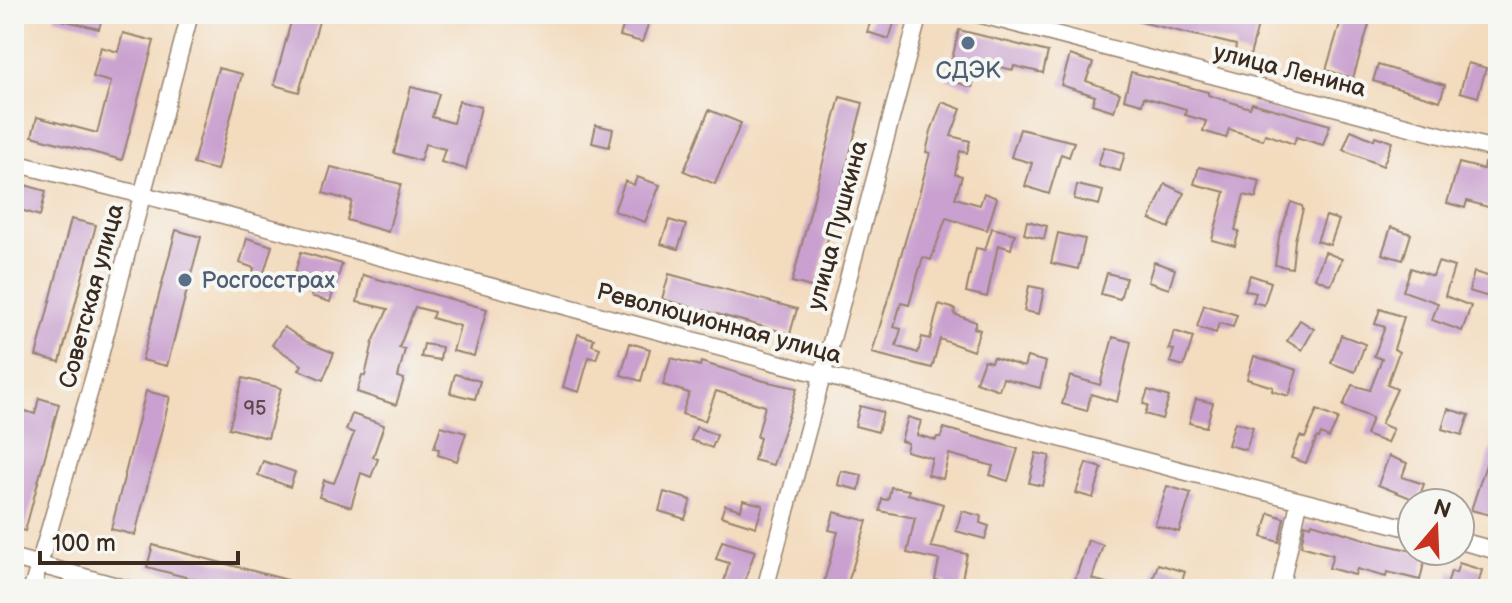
<svg xmlns="http://www.w3.org/2000/svg" width="1512" height="603" viewBox="0 0 1512 603" font-family="'Balsamiq Sans',sans-serif">
<style>
.building{fill:#c9a0cf}
.lines{fill:none;stroke-linecap:round;stroke-linejoin:round}
.minor-casing{stroke:#97826e;stroke-width:19}
.minor{stroke:#fff;stroke-width:16}
.service-dot{fill:#5c6f8a;stroke:#f6f6f2;stroke-width:3}
.labels{text-anchor:middle;stroke-width:8;stroke-linejoin:round;paint-order:stroke}
.number-label{font-size:20px;fill:#5e484a}
.service-label{font-size:24px;fill:#4e5e75;stroke:#f6f6f2}
.street-label{font-size:24px;fill:#3b2a1e;stroke:#f6f6f2}
</style>
<rect width="100%" height="100%" fill="#f6f6f2"/>
<filter id="ink" filterUnits="userSpaceOnUse"><feTurbulence type="fractalNoise" baseFrequency=".0125" numOctaves="2"/><feDisplacementMap in="SourceGraphic" scale="16" xChannelSelector="R" yChannelSelector="G"/><feConvolveMatrix kernelMatrix="1 2 1 2 8 2 1 2 1" color-interpolation-filters="sRGB"/></filter>
<filter id="wash" filterUnits="userSpaceOnUse"><feTurbulence type="fractalNoise" baseFrequency=".006" numOctaves="4" result="noise"/><feDisplacementMap in="SourceGraphic" scale="32" xChannelSelector="R" yChannelSelector="G"/><feGaussianBlur stdDeviation="1.8" result="paint"/><feColorMatrix in="noise" values="0 0 0 0 0 0 0 0 0 0 0 0 0 0 0 0 0 1.4 0 .05"/><feComposite in="paint" operator="in"/></filter>
<g filter="url(#wash)">
<rect width="100%" height="100%" fill="#f3dbbe"/>
<g id="blocks">
<!-- building -->
<g class="building">
<polygon points="55,14 103,14 99,29 54,18"/>
<polygon points="293,14 321,14 299,92 274,85"/>
<polygon points="627,14 650,19 642,42 620,36"/>
<polygon points="873,14 897,14 889,39 867,32"/>
<polygon points="1125,14 1217,14 1243,20 1244,14 1261,14 1250,56 1235,52 1236,45 1124,18"/>
<polygon points="1343,14 1358,14 1371,18 1353,78 1326,70"/>
<polygon points="959,30 1048,52 1043,73 1014,66 1013,70 979,62 972,87 947,80"/>
<polygon points="123,33 154,41 122,160 32,136 37,117 97,133 111,82 93,77 101,47 118,52"/>
<polygon points="1070,55 1093,63 1086,81 1120,93 1114,111 1092,104 1095,96 1061,85"/>
<polygon points="1468,63 1486,68 1478,97 1460,92"/>
<polygon points="1378,65 1445,85 1440,101 1373,81"/>
<polygon points="218,68 242,74 217,170 193,164"/>
<polygon points="1131,72 1208,92 1208,95 1250,108 1252,103 1330,125 1323,145 1296,137 1294,144 1265,134 1263,140 1229,129 1226,138 1203,131 1206,121 1185,115 1186,109 1144,97 1142,104 1124,99"/>
<polygon points="411,87 439,94 432,117 453,123 459,101 481,107 466,169 441,162 445,149 425,144 420,161 394,153"/>
<polygon points="840,97 863,103 815,288 792,282"/>
<polygon points="942,102 961,109 951,136 970,141 967,153 960,151 955,174 962,176 955,198 980,205 984,193 997,198 987,230 946,218 931,260 923,257 909,305 901,303 894,327 901,329 896,346 918,353 922,337 930,339 939,304 955,309 954,314 976,322 974,328 980,330 973,351 940,339 932,368 872,353 921,187 930,153 926,152 931,131"/>
<polygon points="709,110 741,123 715,184 684,171"/>
<polygon points="596,125 613,129 609,147 592,143"/>
<polygon points="1020,129 1074,142 1069,157 1061,154 1049,194 1025,186 1032,163 1011,157"/>
<polygon points="1351,130 1374,140 1375,136 1392,142 1383,166 1343,150"/>
<polygon points="1104,147 1125,153 1120,171 1098,165"/>
<polygon points="1459,163 1483,169 1484,163 1498,167 1498,210 1467,201 1465,208 1447,203"/>
<polygon points="331,167 401,184 388,232 347,220 352,201 323,193"/>
<polygon points="1199,167 1260,181 1256,198 1244,195 1235,230 1239,231 1235,246 1212,240 1225,192 1194,184"/>
<polygon points="637,177 660,185 645,222 614,211 625,181 634,185"/>
<polygon points="14,182 46,191 40,216 14,208"/>
<polygon points="1165,184 1184,193 1169,228 1150,219"/>
<polygon points="1077,185 1103,191 1099,205 1074,199"/>
<polygon points="1291,202 1302,206 1303,209 1295,240 1292,268 1275,265 1279,237"/>
<polygon points="1326,216 1339,220 1330,245 1317,241"/>
<polygon points="71,219 96,225 60,362 36,356"/>
<polygon points="669,220 686,225 678,249 661,244"/>
<polygon points="1027,221 1047,226 1044,239 1024,234"/>
<polygon points="1391,227 1411,234 1403,260 1382,254"/>
<polygon points="992,228 1015,234 1011,249 998,245 987,297 966,292 976,248 985,250"/>
<polygon points="176,230 201,237 167,366 142,360"/>
<polygon points="1058,233 1085,239 1078,269 1051,263"/>
<polygon points="247,238 272,246 263,276 253,273 254,268 240,263"/>
<polygon points="301,252 342,264 330,302 311,296 312,293 291,286"/>
<polygon points="1325,252 1342,259 1331,285 1315,278"/>
<polygon points="1154,262 1175,269 1169,289 1148,282"/>
<polygon points="1438,262 1454,267 1445,296 1471,306 1462,331 1432,320 1438,303 1403,291 1411,268 1433,276"/>
<polygon points="1474,272 1494,278 1489,297 1469,291"/>
<polygon points="1107,273 1126,278 1120,299 1101,294"/>
<polygon points="669,274 797,309 790,334 662,299"/>
<polygon points="363,275 487,309 474,356 453,351 460,326 432,318 434,312 415,307 399,348 405,349 398,377 404,379 396,405 357,392 362,375 365,376 373,342 388,309 357,302"/>
<polygon points="1250,275 1271,282 1264,305 1253,302 1256,293 1245,290"/>
<polygon points="1029,286 1044,289 1039,314 1024,311"/>
<polygon points="1204,305 1237,315 1233,327 1219,323 1216,333 1197,327"/>
<polygon points="1380,309 1404,317 1394,349 1399,352 1387,385 1397,389 1381,424 1393,429 1387,443 1366,435 1372,418 1343,406 1352,385 1370,390 1382,359 1374,356 1385,327 1375,324"/>
<polygon points="1300,320 1314,329 1302,350 1287,341"/>
<polygon points="284,327 307,342 334,353 323,380 299,370 302,365 272,345"/>
<polygon points="1174,331 1193,337 1184,366 1170,362 1174,350 1169,349"/>
<polygon points="578,334 594,339 592,345 600,348 596,359 589,357 579,392 563,387"/>
<polygon points="1341,335 1365,344 1355,372 1331,363"/>
<polygon points="1113,337 1131,342 1117,402 1091,394 1087,411 1062,404 1070,376 1100,385"/>
<polygon points="630,343 650,349 641,381 621,375"/>
<polygon points="424,344 442,347 440,360 421,357"/>
<polygon points="1254,356 1297,370 1289,396 1272,391 1273,387 1247,379"/>
<polygon points="993,357 1024,367 1027,357 1046,362 1040,388 1003,378 999,390 976,382 984,360 991,362"/>
<polygon points="671,358 700,366 701,362 764,381 797,388 773,465 754,460 760,438 757,437 765,406 716,391 705,421 682,414 689,393 663,385"/>
<polygon points="455,374 480,381 475,399 450,393"/>
<polygon points="243,378 281,388 268,438 229,428"/>
<polygon points="1148,390 1169,397 1162,419 1145,414 1148,405 1143,404"/>
<polygon points="146,391 170,397 135,535 111,529"/>
<polygon points="39,398 59,404 25,531 14,528 14,441 22,410 35,414"/>
<polygon points="1196,399 1213,403 1206,427 1189,423"/>
<polygon points="860,406 883,412 878,432 855,426"/>
<polygon points="1448,409 1469,415 1462,435 1442,429"/>
<polygon points="1317,410 1338,419 1329,438 1321,434 1319,438 1317,437 1306,463 1291,458 1300,436 1305,438"/>
<polygon points="352,414 384,425 373,457 378,459 371,477 361,473 351,507 319,497 324,480 334,483 354,433 346,430"/>
<polygon points="908,417 921,421 917,435 936,440 937,437 941,437 944,428 1018,449 1008,481 990,475 993,466 949,454 943,479 928,475 932,458 906,451 908,443 901,441"/>
<polygon points="1235,422 1253,427 1246,450 1228,445"/>
<polygon points="441,426 466,433 457,461 438,455 439,449 434,448"/>
<polygon points="696,427 717,435 712,448 691,440"/>
<polygon points="1497,431 1498,431 1498,517 1471,510"/>
<polygon points="1036,453 1050,456 1043,486 1029,483"/>
<polygon points="1389,456 1407,463 1402,477 1424,484 1418,501 1378,485"/>
<polygon points="263,461 295,472 290,487 258,475"/>
<polygon points="1086,463 1102,468 1093,498 1076,493"/>
<polygon points="841,471 862,475 859,490 838,485"/>
<polygon points="1167,486 1191,493 1179,532 1155,525"/>
<polygon points="891,487 909,490 908,494 943,504 931,547 967,554 960,589 944,589 946,582 935,580 939,560 907,553 915,518 880,511 882,499 888,500"/>
<polygon points="664,492 691,500 685,519 659,511"/>
<polygon points="743,500 763,505 756,527 721,516 725,505 741,510"/>
<polygon points="962,511 981,516 980,523 989,526 985,539 956,531"/>
<polygon points="834,512 867,521 846,589 822,589 838,532 829,530"/>
<polygon points="1269,513 1284,518 1279,542 1262,537"/>
<polygon points="1312,523 1378,543 1426,554 1420,580 1387,572 1386,577 1357,569 1355,575 1329,568 1333,555 1301,546 1305,524 1311,526"/>
<polygon points="1088,540 1103,545 1092,579 1117,586 1116,589 1072,589"/>
<polygon points="722,541 755,551 742,589 722,589 729,563 716,559"/>
<polygon points="153,545 307,585 307,589 231,589 147,567"/>
<polygon points="1459,563 1482,570 1477,589 1447,585 1451,571 1456,573"/>
<polygon points="1158,564 1185,572 1179,589 1150,589"/>
</g>
</g>
</g>
<g filter="url(#ink)">
<use href="#blocks" fill-opacity="0" stroke="#97826e" stroke-width="2"/>
<g class="lines">
<!-- minor casing -->
<g class="minor-casing">
<g id="minor">
<polyline points="978,14 1498,150"/>
<polyline points="14,163 223,215 1187,472 1412,529"/>
<polyline points="1460,541 1498,551"/>
<polyline points="14,558 128,589"/>
<polyline points="32,589 99,359 190,14"/>
<polyline points="765,589 919,14"/>
<polyline points="1280,589 1299,502"/>
</g>
</g>
<!-- minor -->
<use href="#minor" class="minor"/>
</g>
</g>
<!-- markers -->
<g class="service-dot">
<circle cx="968" cy="43" r="8"/>
<circle cx="185" cy="280" r="8"/>
</g>
<g class="labels">
<!-- number labels -->
<g class="number-label">
<text x="255" y="415">95</text>
</g>
<!-- service labels -->
<g class="service-label">
<text x="968" y="78">СДЭК</text>
<text x="201" y="288" text-anchor="start">Росгосстрах</text>
</g>
<!-- street labels -->
<g class="street-label">
<text transform="translate(1290 70) rotate(14)" y="8">улица Ленина</text>
<text transform="translate(837 225) rotate(-75)" y="8">улица Пушкина</text>
<text transform="translate(91 296) rotate(-75)" y="8">Советская улица</text>
<text transform="translate(719 323) rotate(15)" y="8">Революционная улица</text>
</g>
</g>
<!-- margin -->
<rect width="1512" height="603" fill="none" stroke="#f6f6f2" stroke-width="48"/>
<!-- north arrow -->
<g transform="translate(1436 527) rotate(19)"><circle r="38" fill="#f6f6f2" stroke="#aba49d" stroke-width="2"/>
<path d="M0-6L14 30L0 20L-14 30Z" fill="#c8321e"/>
<text y="-12" font-size="22" font-weight="bold" text-anchor="middle" fill="#3b2a1e">N</text>
</g>
<!-- scale -->
<path d="M40 551v12h198v-12" fill="none" stroke="#3b2a1e" stroke-width="4"/>
<text x="52" y="551" font-size="24" fill="#3b2a1e" stroke="#f6f6f2" stroke-width="6" paint-order="stroke">100 m</text>
</svg>
